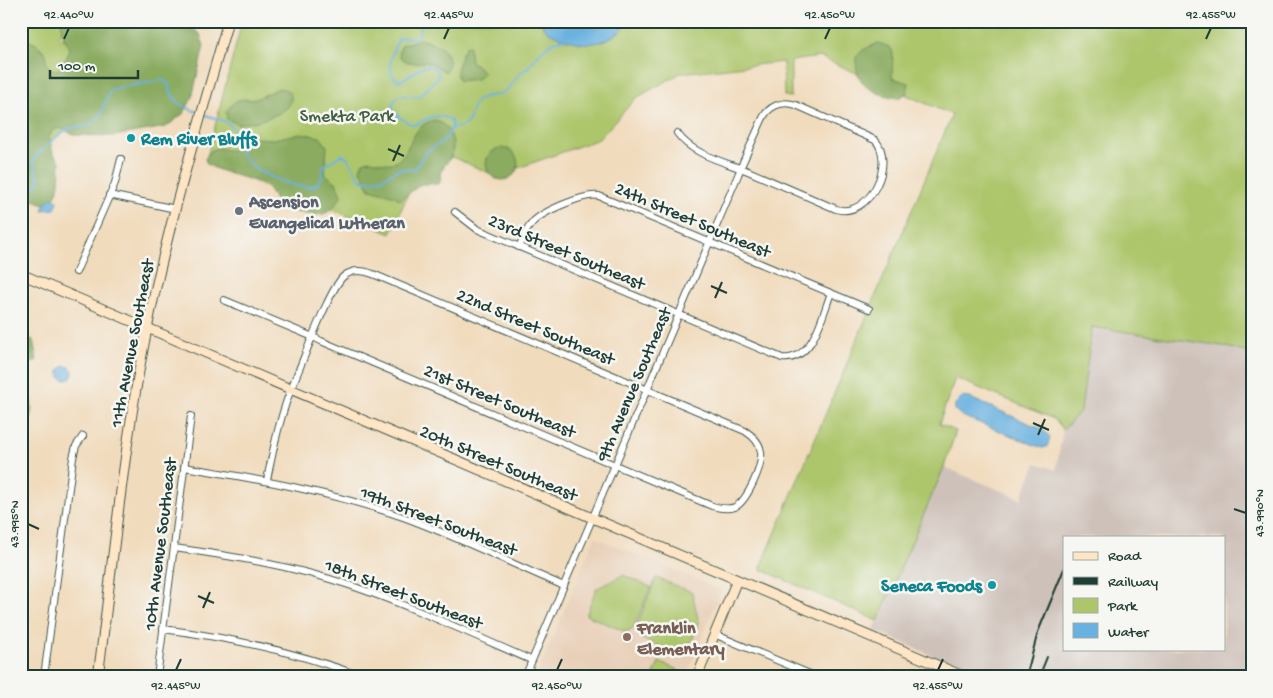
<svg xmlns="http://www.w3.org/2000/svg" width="1273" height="698" viewBox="0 0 1273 698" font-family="'Gochi Hand',sans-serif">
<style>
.built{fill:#e8cfb7}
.industrial{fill:#cec1b9;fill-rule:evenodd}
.green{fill:#adc66c;stroke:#668250}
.forest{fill:#8aab60;stroke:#54744a}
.water{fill:#69b1e0;stroke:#44778a}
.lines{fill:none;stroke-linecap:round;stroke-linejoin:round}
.stream{stroke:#69b1e0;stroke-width:2}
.street-casing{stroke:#3e5549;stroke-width:8}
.secondary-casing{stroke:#3e5549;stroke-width:11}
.street{stroke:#fff;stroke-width:6}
.secondary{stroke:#fee5c5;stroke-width:9}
.rail{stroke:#1f3d34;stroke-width:2}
.ticks{fill:none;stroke:#1f3d34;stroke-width:2}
.culture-dot{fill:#0f9aa8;stroke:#f6f6f2;stroke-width:2}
.worship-dot{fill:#6b7280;stroke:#f6f6f2;stroke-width:2}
.education-dot{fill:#8d6e63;stroke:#f6f6f2;stroke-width:2}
.labels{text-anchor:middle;stroke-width:5;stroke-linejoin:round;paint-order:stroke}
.park-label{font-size:18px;fill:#425f42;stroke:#f6f6f2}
.culture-label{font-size:18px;font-weight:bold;fill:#0d838f;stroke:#f6f6f2;text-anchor:start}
.worship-label{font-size:18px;font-weight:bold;fill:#5b616d;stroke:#f6f6f2;text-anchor:start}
.street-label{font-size:18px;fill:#1f3d34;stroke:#f6f6f2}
.education-label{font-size:18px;font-weight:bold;fill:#785e54;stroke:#f6f6f2;text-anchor:start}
.neatline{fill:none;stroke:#1f3d34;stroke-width:2}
.ticks-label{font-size:12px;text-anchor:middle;fill:#1f3d34}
</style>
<rect width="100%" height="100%" fill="#f6f6f2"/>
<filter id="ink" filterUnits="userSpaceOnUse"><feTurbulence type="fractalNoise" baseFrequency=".02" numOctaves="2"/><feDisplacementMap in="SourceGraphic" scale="10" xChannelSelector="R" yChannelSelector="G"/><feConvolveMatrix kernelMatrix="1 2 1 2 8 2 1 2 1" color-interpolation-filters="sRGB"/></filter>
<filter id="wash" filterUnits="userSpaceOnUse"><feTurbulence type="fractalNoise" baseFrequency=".0096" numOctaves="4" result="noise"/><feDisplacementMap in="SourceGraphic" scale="20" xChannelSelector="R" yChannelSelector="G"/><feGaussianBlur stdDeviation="1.12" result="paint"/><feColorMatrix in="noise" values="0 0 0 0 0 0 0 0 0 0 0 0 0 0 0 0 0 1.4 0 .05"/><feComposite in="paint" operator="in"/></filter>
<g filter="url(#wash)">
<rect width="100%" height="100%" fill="#f1dbbd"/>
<!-- built -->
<polygon class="built" points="595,537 721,590 686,677 536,677"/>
<!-- industrial -->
<path class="industrial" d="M1092 327 1223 346 1252 354V677H977V675L874 630 944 467 1021 499 1036 463 1056 470 1063 430 1081 410ZM1064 537H1224V649H1064Z"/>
<!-- green -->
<g class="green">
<polygon points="21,21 66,21 59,37 93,51 68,128 40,150 21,188"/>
<polygon points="242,21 1157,21 1167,25 1169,21 1247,21 1252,23 1252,354 1223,346 1092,327 1081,410 1063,430 1054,419 955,378 939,424 956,431 944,467 878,621 760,569 952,115 820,57 791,61 791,97 784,96 783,62 681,73 636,98 599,139 496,176 452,157 413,182 391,234 207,157"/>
<polygon points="21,308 28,311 25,352 32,408 21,491"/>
<polygon points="623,575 651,587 633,628 626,632 586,615 596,589"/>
<polygon points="656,578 692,592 699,623 685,657 640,638 636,627"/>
<polygon points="659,662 678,670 675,677 653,677"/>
</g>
<!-- forest -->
<g class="forest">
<path d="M62 21H182L200 34 204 46 192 98 184 113 166 127 114 136 76 135 60 128 53 130 49 137 53 153 60 161C59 177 62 196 46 205L34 200H21V37L36 44 46 53V62L51 69 58 70C82 43 57 43 62 21Z"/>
<path d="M420 39 442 47 450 61 446 72C441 70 437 66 432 64 419 59 413 68 400 57L399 51 402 45Z"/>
<path d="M878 43 890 47 893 53 892 78 909 83 907 93 898 98C873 94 855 86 856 57L863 50Z"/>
<path d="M469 45 471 61 484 72 477 79 459 81C453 73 461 55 466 46Z"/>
<path d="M280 88C286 90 291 90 291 97 293 116 251 123 237 124L227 119 226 112C240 92 242 103 258 98 266 95 272 90 280 88Z"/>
<path d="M435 120C449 124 457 142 451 156 449 161 445 164 442 169 439 174 442 179 439 184H421L400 200 395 196 370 189 360 169 363 162C374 156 386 168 397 161 412 150 412 123 435 120Z"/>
<path d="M301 133 320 137 327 146 325 174 336 182 341 196C329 219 318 216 296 212 290 210 282 209 278 204 271 196 273 190 261 184 244 176 223 174 207 164L205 159C217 139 222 154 238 149 244 147 249 141 255 138L274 139Z"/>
<circle cx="502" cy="164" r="16"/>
<polygon points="28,338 33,340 37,360 21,369 21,344 24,339"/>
<path d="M21 453C33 466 25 492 21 508Z"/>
</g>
<!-- water -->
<g class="water">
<path d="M541 21H631C606 46 589 49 557 36 550 33 543 29 541 21Z"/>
<polygon points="53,197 58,201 55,209 42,210 46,202"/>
<circle cx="66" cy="373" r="7"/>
<polygon points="962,397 970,398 1042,429 1050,437 1047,447 1042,448 962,416 955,410 955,404"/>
</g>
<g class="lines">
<!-- stream -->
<g class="stream">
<path d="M205 115C215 118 227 120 233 128 238 133 233 137 236 143 238 148 244 157 248 162 257 174 302 192 315 185 324 180 321 172 325 165L341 155 347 157 360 179 366 181 381 179 399 169H415L427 151 445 140 452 128 451 120C435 112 428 118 415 125 407 124 395 115 392 108 395 89 407 98 420 96L438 77V71C422 57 414 77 399 81 384 74 392 51 399 38H417L423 21"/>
<path d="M452 128C478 126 465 113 478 100 485 94 496 97 504 92 509 88 513 82 517 77 521 72 527 69 531 64 541 51 547 43 563 39"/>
<path d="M21 188 36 186 40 181 33 161C37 153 64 129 71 128 80 125 89 129 96 120 105 111 105 99 112 89L163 80 169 85C172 103 183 106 199 113"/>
</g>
</g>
</g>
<g filter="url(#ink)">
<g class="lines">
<!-- street casing -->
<g class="street-casing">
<g id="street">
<polyline points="109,195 176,209"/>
<path d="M455 212 477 229 782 358C813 362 822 316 831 293"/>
<path d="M519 247C523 239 526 229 532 223 541 212 585 193 599 196L869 309"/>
<polyline points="76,272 115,183 121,159"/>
<path d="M224 300 313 337 321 341 712 506C719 508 727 510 735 507 747 501 763 466 761 452 760 442 753 436 745 431L373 274C363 270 353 269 344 276 330 287 304 359 295 379 281 412 274 445 267 480"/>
<path d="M184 467C258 479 331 492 403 517 458 537 510 563 564 586"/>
<path d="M174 548C233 556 292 566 349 585 411 606 471 634 531 660"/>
<path d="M163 629C232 638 298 652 363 677"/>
<polyline points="714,634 817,677"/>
<polyline points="44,677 73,458 76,446 83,436"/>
<polyline points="157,677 191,416"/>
<path d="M525 677C596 510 667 343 738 175L743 162 762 120C768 106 782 100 796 105L875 140C896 162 870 219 836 209L748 171C725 162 692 155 677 133"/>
</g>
</g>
<!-- secondary casing -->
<g class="secondary-casing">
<g id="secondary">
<polyline points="21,274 965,677"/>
<path d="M98 677C113 561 124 443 147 329 168 225 199 123 228 21"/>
<polyline points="697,677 737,580"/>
</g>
</g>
<!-- street -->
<use href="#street" class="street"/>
<!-- secondary -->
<use href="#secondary" class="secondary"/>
<!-- rail -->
<g class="rail">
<polyline points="1026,677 1038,632 1064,569"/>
<polyline points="1039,677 1047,657"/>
</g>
</g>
</g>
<!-- ticks -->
<path class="ticks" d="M64 39 69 28M444 39 449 28M825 39 830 28M1206 39 1211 28M388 149 404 156M393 161 400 145M711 286 727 293M715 298 722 282M1033 423 1049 430M1038 435 1045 419M1234 509 1246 513M28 524 39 529M198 596 214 603M203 608 210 592M176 670 181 659M557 670 562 659M938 670 943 659"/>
<!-- markers -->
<g class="culture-dot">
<circle cx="131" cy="138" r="5"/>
<circle cx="992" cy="585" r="5"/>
</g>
<circle class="worship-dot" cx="239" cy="211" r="5"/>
<circle class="education-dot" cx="627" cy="637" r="5"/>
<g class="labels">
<!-- park labels -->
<g class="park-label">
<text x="347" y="121">Smekta Park</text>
</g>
<!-- culture labels -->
<g class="culture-label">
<text x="141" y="144">Rem River Bluffs</text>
<text x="982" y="591" text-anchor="end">Seneca Foods</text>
</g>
<!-- worship labels -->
<g class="worship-label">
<text x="249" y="207">Ascension<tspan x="249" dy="21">Evangelical Lutheran</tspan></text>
</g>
<!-- street labels -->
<g class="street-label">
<text transform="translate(693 219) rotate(23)" y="6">24th Street Southeast</text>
<text transform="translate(567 251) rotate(23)" y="6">23rd Street Southeast</text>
<text transform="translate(536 326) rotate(23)" y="6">22nd Street Southeast</text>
<text transform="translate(131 343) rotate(-79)" y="6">11th Avenue Southeast</text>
<text transform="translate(633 384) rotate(-67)" y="6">9th Avenue Southeast</text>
<text transform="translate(500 400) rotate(23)" y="6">21st Street Southeast</text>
<text transform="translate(499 462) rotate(23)" y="6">20th Street Southeast</text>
<text transform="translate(439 520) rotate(21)" y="6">19th Street Southeast</text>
<text transform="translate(159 544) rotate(-83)" y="6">10th Avenue Southeast</text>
<text transform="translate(404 593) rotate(21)" y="6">18th Street Southeast</text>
</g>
<!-- education labels -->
<g class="education-label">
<text x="637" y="633">Franklin<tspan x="637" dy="21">Elementary</tspan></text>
</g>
</g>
<!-- margin -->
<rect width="1273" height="698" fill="none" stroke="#f6f6f2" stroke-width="55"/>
<!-- legend -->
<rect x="1063" y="536" width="162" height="115" fill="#f6f6f2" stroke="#a0aca6"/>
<rect x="1073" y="552" width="25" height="8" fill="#fee5c5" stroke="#a0aca6"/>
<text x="1108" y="560" font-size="15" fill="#1f3d34">Road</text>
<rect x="1073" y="577" width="25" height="8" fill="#1f3d34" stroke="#a0aca6"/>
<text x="1108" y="586" font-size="15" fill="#1f3d34">Railway</text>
<rect x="1073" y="598" width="25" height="15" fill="#adc66c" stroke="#a0aca6"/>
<text x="1108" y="610" font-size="15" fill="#1f3d34">Park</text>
<rect x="1073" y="623" width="25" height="15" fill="#69b1e0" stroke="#a0aca6"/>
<text x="1108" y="636" font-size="15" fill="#1f3d34">Water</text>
<!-- scale -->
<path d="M50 70v8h88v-8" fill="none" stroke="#1f3d34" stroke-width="2.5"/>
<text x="58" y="70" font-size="15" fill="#1f3d34" stroke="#f6f6f2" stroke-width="4" paint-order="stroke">100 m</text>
<rect x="28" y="28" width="1218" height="642" class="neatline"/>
<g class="ticks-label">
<text x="69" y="18">92.440°W</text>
<text x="449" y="18">92.445°W</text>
<text x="830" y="18">92.450°W</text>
<text x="1211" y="18">92.455°W</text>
<text transform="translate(1259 513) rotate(-90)" y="4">43.990°N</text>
<text transform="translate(14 524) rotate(-90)" y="4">43.995°N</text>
<text x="176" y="689">92.445°W</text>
<text x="557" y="689">92.450°W</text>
<text x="938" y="689">92.455°W</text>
</g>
</svg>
